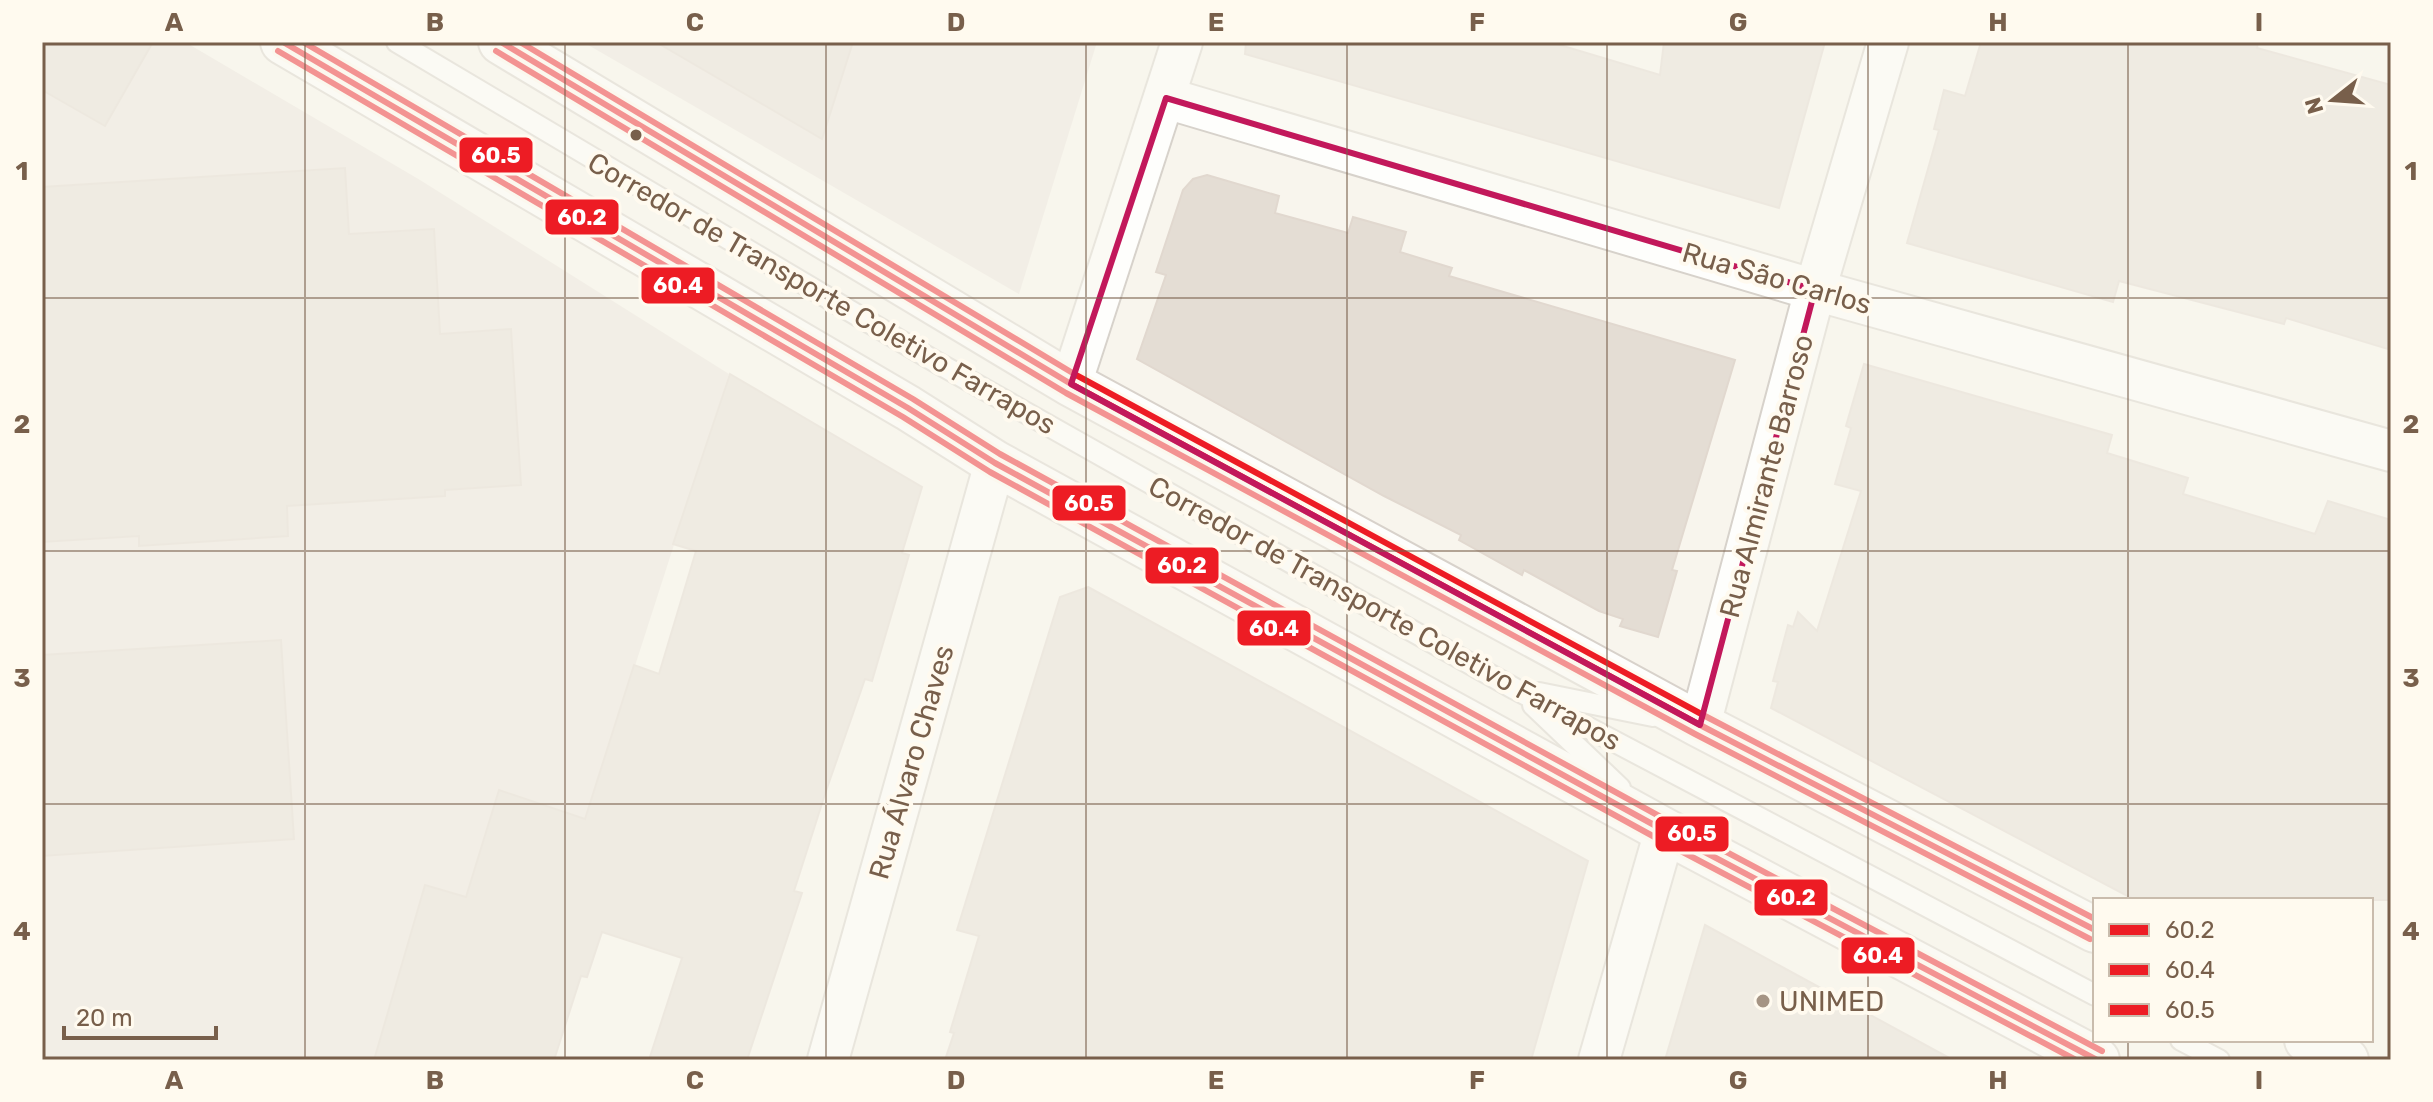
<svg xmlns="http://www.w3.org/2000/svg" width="2433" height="1102" viewBox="0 0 2433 1102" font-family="Rubik,sans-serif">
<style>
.industrial{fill:#ebe5dd}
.building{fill:#e4ddd4;stroke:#e1d8cf;stroke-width:2}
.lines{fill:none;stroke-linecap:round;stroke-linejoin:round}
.service-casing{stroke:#d7d2cb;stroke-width:24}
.minor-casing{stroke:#d7d2cb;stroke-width:44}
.secondary-casing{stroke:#d8d2cb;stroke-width:48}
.service{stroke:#fefefc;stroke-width:20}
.minor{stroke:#fefefc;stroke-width:40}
.secondary{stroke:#fefefc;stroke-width:44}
.bus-1-casing{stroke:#fffaef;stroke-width:12}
.bus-2-casing{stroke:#fffaef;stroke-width:12}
.bus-3-casing{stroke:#fffaef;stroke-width:12}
.bus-1{stroke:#ed1c24;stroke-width:6}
.bus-2{stroke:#ed1c24;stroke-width:6}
.bus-3{stroke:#ed1c24;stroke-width:6}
.marked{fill:none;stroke:#c2185b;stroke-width:6;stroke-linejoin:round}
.grid{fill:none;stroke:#785f4b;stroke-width:2;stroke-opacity:0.55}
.bus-dot{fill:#785f4b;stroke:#fffaef;stroke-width:3}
.poi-dot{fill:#a59484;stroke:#fffaef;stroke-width:3}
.labels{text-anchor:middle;stroke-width:8;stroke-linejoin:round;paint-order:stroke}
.street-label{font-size:28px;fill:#785f4b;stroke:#fffaef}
.poi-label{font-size:28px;fill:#785f4b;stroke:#fffaef;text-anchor:start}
.line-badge{stroke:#fffaef;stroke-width:3}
.badge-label{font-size:22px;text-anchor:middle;font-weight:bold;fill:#fff}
.neatline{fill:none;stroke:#785f4b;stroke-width:3}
.grid-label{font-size:26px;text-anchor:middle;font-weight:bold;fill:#785f4b}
</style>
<rect width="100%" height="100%" fill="#f8f5ed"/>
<!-- industrial -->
<g class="industrial">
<polygon points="42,42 185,42 420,180 729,374 508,1060 42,1060"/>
<polygon points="583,42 1097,42 1019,294"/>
</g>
<!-- building -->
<g class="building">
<polygon points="42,42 153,42 105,126 42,90"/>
<polygon points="656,42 853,42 822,139"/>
<polygon points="1246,42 1550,42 1660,75 1664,42 1825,42 1779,208 1245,54"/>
<polygon points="1981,42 2258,42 2257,48 2391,85 2391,350 2286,318 2284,324 2119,281 2113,302 1907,243 1939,130 1934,129 1944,90 1965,96"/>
<polygon points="345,168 349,234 434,229 440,334 511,329 521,485 445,490 445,496 287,506 288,536 139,546 139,536 42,542 42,187"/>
<polygon points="1207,175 1279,196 1275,213 1348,233 1353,217 1406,232 1400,252 1452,268 1449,276 1735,360 1672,570 1677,571 1658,637 1620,626 1623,619 1599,611 1524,570 1522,575 1459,540 1461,535 1384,496 1137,359 1166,275 1156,272 1183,190 1193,179"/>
<polygon points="1864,364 2112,435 2107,453 2188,478 2183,494 2315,534 2328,501 2391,520 2391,900 2135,900 1771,708 1778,682 1773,681 1788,625 1793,627 1798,612 1817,631 1861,491 1835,484 1851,428 1846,426"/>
<polygon points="730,374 922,487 902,553 909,555 872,681 865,679 826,791 794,891 802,893 747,1060 649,1060 682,958 602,932 587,977 581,976 554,1060 374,1060 425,885 466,897 499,790 585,819 634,665 659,674 696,551 673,544"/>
<polygon points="1088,587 1588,861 1531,1060 945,1060 954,1033 950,1032 979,936 957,930 1060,597"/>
<polygon points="281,640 294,839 42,856 42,655"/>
<polygon points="1705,925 1953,1060 1665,1060"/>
</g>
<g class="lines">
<!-- service casing -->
<g class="service-casing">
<g id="service">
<polyline points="397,42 936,362 1515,689 2095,995"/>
<polyline points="1539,693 1653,716"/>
<polyline points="1533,705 1620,788"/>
<polyline points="2181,1040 2219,1060"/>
</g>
</g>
<!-- minor casing -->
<g class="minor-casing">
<g id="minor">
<polyline points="1166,98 1815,290 2391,451"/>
<polyline points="1071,384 1182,42"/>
<polyline points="1700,725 1815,290 1888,42"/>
<polyline points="828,1060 995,463"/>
<polyline points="1599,1060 1665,831"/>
</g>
</g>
<!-- secondary casing -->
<g class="secondary-casing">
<g id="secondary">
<polyline points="283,42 908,408 995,463 1665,831 2097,1060"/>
<polyline points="501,42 1071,384 1700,725 2095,930"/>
<polyline points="2307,1040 2346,1060"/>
</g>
</g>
<!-- service -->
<use href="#service" class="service"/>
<!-- minor -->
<use href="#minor" class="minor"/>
<!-- secondary -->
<use href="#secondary" class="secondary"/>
<!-- bus-1 casing -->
<g class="bus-1-casing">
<g id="bus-1">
<polyline points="283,42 908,408 995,463 1665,831 2097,1060"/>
<polyline points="501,42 1071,384 1700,725 2095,930"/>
</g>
</g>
<!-- bus-2 casing -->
<g class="bus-2-casing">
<g id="bus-2">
<polyline points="278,51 903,417 990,472 1660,840 2076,1060"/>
<polyline points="496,51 1066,393 1695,734 2090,939"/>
</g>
</g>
<!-- bus-3 casing -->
<g class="bus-3-casing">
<g id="bus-3">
<polyline points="303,42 913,399 1000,454 1670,822 2102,1051"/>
<polyline points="520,42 1076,375 1705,716 2095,919"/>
</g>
</g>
<!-- bus-1 -->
<use href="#bus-1" class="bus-1"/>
<!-- bus-2 -->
<use href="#bus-2" class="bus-2"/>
<!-- bus-3 -->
<use href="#bus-3" class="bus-3"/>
</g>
<!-- marked area -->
<path d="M0 0H2433V1102H0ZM1166 98 1815 290 1700 725 1071 384Z" fill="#f8f5ed" fill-opacity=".55" fill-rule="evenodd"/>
<path class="marked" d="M1166 98 1815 290 1700 725 1071 384Z"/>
<!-- grid -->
<path class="grid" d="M305 42V1060M565 42V1060M826 42V1060M1086 42V1060M1347 42V1060M1607 42V1060M1868 42V1060M2128 42V900M42 298H2391M42 551H2391M42 804H2391M2128 1040V1060"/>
<!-- markers -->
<circle class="bus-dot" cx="636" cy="135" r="7"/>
<circle class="poi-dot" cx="1763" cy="1001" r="8"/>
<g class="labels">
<!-- street labels -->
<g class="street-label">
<text transform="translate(1777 278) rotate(16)" y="10">Rua São Carlos</text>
<text transform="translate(822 293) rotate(30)" y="10">Corredor de Transporte Coletivo Farrapos</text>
<text transform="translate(1766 476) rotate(-75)" y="10">Rua Almirante Barroso</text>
<text transform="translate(1385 613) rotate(29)" y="10">Corredor de Transporte Coletivo Farrapos</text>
<text transform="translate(911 762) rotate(-74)" y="10">Rua Álvaro Chaves</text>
</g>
<!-- poi labels -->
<g class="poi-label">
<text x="1779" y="1011">UNIMED</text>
</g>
</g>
<g class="line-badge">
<rect x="458" y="136" width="76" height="38" rx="8" fill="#ed1c24"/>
<rect x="544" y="198" width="76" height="38" rx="8" fill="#ed1c24"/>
<rect x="640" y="266" width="76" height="39" rx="8" fill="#ed1c24"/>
<rect x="1051" y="484" width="76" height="38" rx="8" fill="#ed1c24"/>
<rect x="1144" y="546" width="76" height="39" rx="8" fill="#ed1c24"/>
<rect x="1236" y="609" width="76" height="38" rx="8" fill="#ed1c24"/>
<rect x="1654" y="815" width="76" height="38" rx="8" fill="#ed1c24"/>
<rect x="1753" y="878" width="76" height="39" rx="8" fill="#ed1c24"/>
<rect x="1840" y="936" width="76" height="39" rx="8" fill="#ed1c24"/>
</g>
<g class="badge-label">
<text x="496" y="163">60.5</text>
<text x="582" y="225">60.2</text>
<text x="678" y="293">60.4</text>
<text x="1089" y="511">60.5</text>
<text x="1182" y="573">60.2</text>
<text x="1274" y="636">60.4</text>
<text x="1692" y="841">60.5</text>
<text x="1791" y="905">60.2</text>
<text x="1878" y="963">60.4</text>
</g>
<!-- border -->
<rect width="2433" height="1102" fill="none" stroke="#fffaef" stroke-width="88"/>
<!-- legend -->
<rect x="2093" y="898" width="280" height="144" fill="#fffaef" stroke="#c9bcad" stroke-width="2"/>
<rect x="2109" y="924" width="40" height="12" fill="#ed1c24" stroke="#c9bcad" stroke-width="2"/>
<text x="2165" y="938" font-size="24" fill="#785f4b">60.2</text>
<rect x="2109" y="964" width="40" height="12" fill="#ed1c24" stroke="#c9bcad" stroke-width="2"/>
<text x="2165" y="978" font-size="24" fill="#785f4b">60.4</text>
<rect x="2109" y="1004" width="40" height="12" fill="#ed1c24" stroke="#c9bcad" stroke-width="2"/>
<text x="2165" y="1018" font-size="24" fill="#785f4b">60.5</text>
<!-- north arrow -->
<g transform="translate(2333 100) rotate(253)" stroke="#fffaef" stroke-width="6" paint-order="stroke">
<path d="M0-6L14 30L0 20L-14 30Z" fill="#785f4b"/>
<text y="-12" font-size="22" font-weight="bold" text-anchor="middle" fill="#785f4b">N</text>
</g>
<!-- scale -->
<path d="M64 1026v12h152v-12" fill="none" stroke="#785f4b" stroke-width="4"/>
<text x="76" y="1026" font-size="24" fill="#785f4b" stroke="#fffaef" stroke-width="6" paint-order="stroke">20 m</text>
<rect x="44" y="44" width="2345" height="1014" class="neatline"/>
<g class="grid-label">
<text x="174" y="31">A</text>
<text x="435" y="31">B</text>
<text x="695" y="31">C</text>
<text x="956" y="31">D</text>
<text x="1216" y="31">E</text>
<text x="1477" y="31">F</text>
<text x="1738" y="31">G</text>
<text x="1998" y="31">H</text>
<text x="2259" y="31">I</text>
<text x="22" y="180">1</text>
<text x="2411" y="180">1</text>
<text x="22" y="433">2</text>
<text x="2411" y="433">2</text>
<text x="22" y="687">3</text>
<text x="2411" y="687">3</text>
<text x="22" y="940">4</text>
<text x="2411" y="940">4</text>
<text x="174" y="1089">A</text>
<text x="435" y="1089">B</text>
<text x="695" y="1089">C</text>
<text x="956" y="1089">D</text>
<text x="1216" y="1089">E</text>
<text x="1477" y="1089">F</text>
<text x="1738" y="1089">G</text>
<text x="1998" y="1089">H</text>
<text x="2259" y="1089">I</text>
</g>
</svg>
